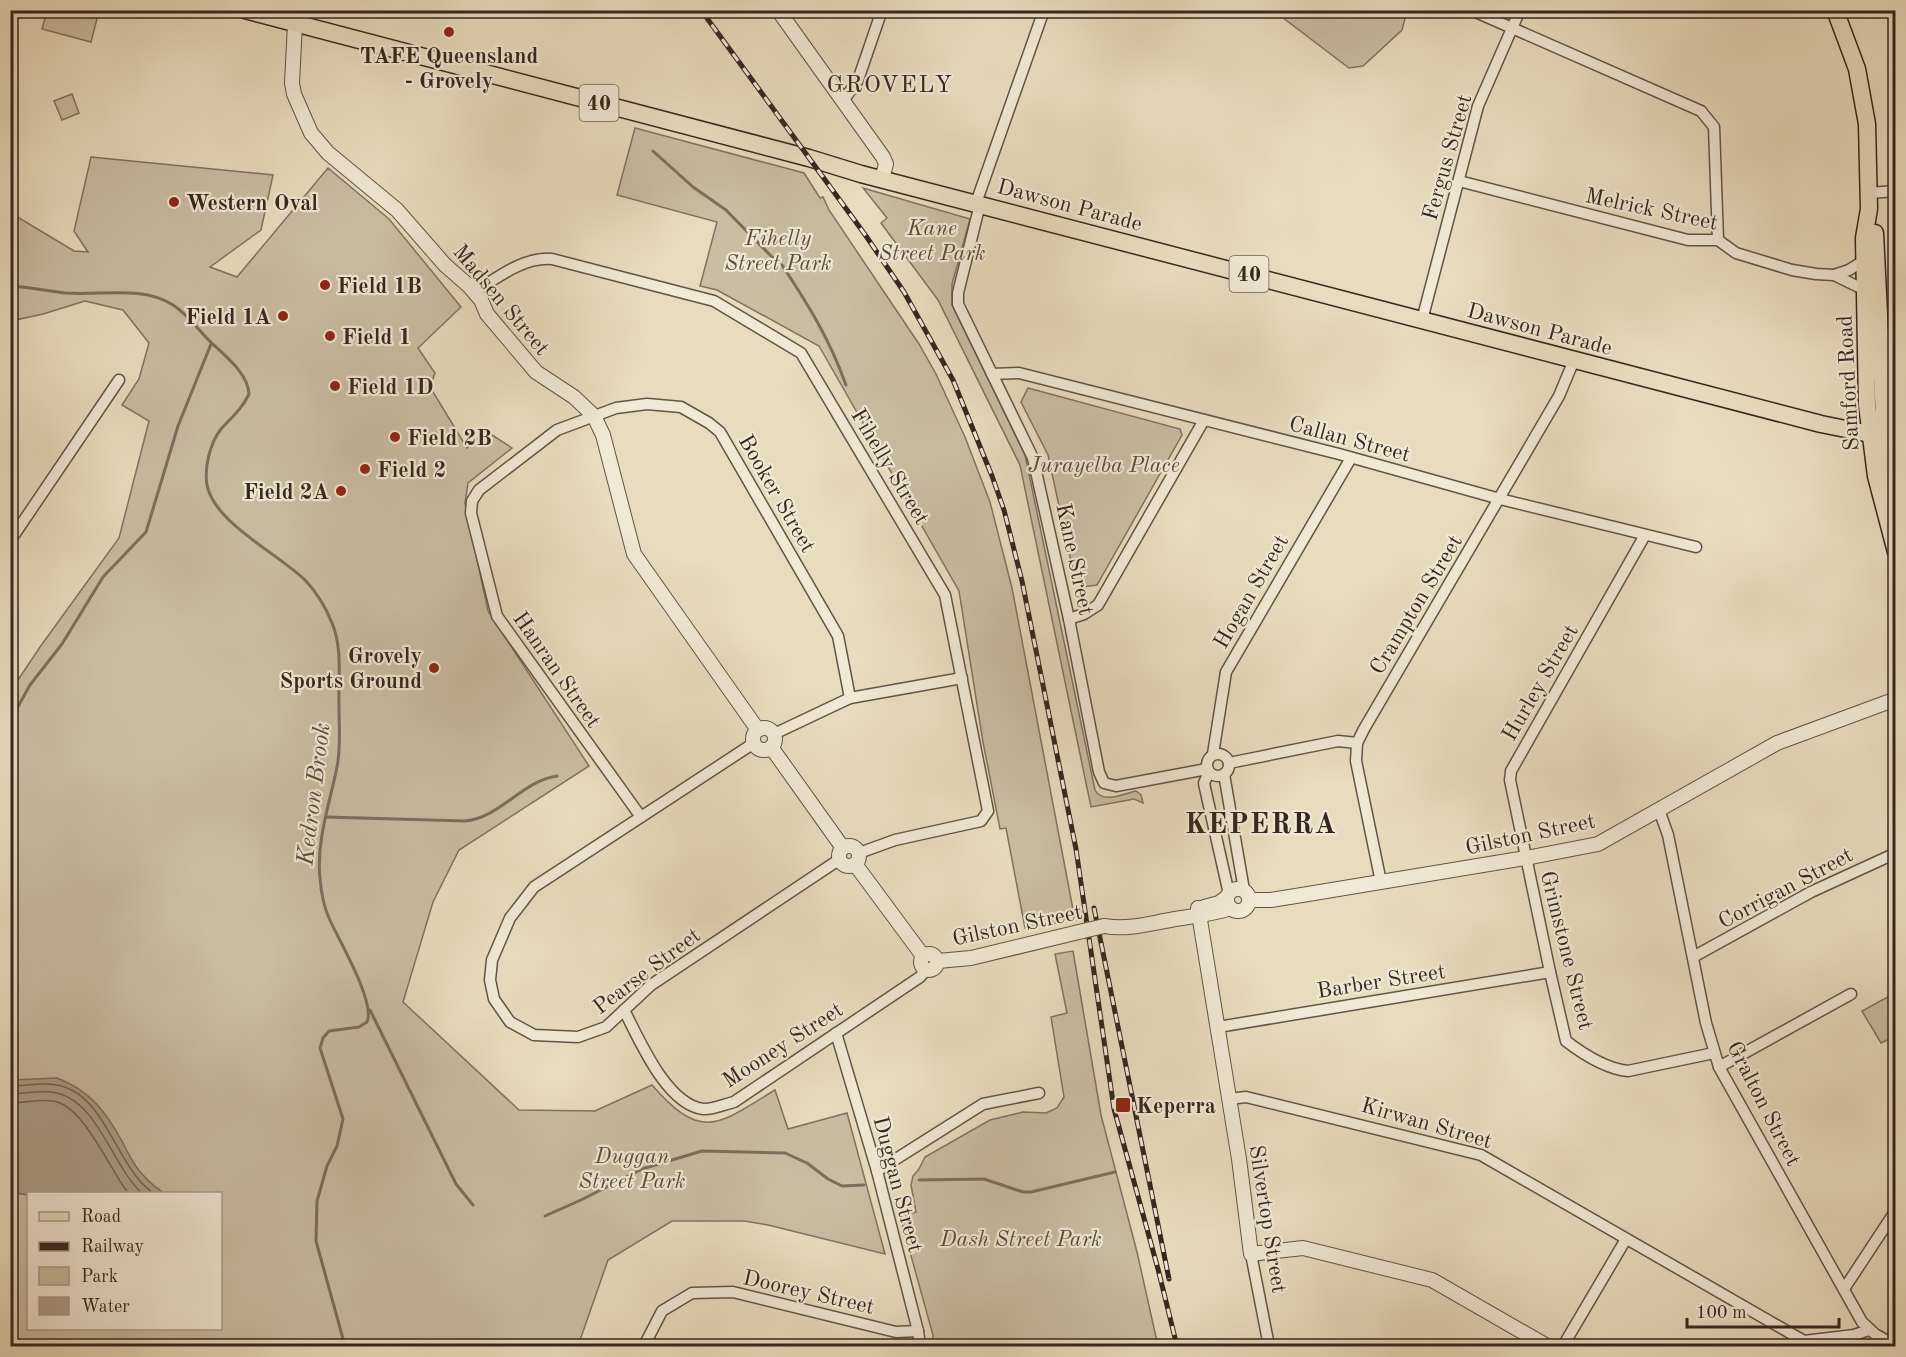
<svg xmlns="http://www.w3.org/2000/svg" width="1906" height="1357" viewBox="0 0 1906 1357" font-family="'Old Standard TT',serif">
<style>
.green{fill:#cabda3;stroke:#807260;stroke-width:1.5;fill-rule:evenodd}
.water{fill:#ac9e88;stroke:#7c6e5e;stroke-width:1.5}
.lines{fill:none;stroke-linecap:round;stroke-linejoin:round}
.shore{stroke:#706253;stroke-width:1.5}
.stream{stroke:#7c6e5e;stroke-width:3}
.minor-casing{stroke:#625446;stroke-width:13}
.tertiary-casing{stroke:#625446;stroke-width:16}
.primary-casing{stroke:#35271e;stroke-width:19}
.minor{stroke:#f1e8d5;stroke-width:10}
.tertiary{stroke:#f1e8d5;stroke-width:14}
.primary{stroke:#e9dcbe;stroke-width:16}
.rail-casing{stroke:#35271e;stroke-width:5}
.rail{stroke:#f1e8d5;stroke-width:3;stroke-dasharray:9;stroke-linecap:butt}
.tertiary-bridge-casing{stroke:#625446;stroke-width:16;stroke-linecap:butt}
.tertiary-bridge{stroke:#f1e8d5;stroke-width:14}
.poi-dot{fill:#8f2418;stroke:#f1e8d5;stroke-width:2}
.labels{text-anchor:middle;stroke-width:4.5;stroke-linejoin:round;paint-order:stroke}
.shield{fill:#f1e8d5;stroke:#6d6155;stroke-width:1.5}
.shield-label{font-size:21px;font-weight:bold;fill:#35271e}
.poi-label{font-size:22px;font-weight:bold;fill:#35271e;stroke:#f1e8d5;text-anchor:start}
.street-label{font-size:22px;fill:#35271e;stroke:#f1e8d5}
.park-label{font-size:22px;font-style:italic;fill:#5a4c3f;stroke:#f1e8d5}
.neighbourhood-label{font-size:24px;letter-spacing:1.5px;fill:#35271e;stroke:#f1e8d5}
.water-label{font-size:24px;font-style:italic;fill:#594b3e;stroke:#f1e8d5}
.district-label{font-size:28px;font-weight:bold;letter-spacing:1.5px;fill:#35271e;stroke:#f1e8d5}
</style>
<rect width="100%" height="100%" fill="#e9dcbe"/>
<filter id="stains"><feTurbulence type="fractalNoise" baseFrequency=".00333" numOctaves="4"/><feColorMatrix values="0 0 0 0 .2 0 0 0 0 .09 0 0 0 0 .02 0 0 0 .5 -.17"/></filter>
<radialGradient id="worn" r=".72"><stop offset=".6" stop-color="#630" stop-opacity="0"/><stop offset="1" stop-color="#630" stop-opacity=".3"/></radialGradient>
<!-- green -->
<g class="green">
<polygon points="47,11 99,11 91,42 42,29"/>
<polygon points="1274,11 1407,11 1402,30 1363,66 1349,68"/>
<polygon points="72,94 79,113 62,120 54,101"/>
<polygon points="635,128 804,173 820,198 823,197 829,210 919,344 936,374 965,437 990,502 1012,588 1075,920 1025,928 1006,828 1000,829 983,742 959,591 819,346 717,290 700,286 717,222 617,195"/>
<path d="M91 157 273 175 261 230 210 267 237 277 328 168 389 219 461 307 418 348 435 373 430 387 467 448 486 431 512 448 468 483 465 503 488 611 589 766 459 850 433 902 403 1002 519 1110 595 1111 652 1085C702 1143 719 1124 775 1090L788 1129 847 1113 885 1254 768 1225 744 1221H672L608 1260 578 1346H11L10 692 40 647 119 538 149 421 122 405 139 379 149 343 123 310 85 301 43 314 11 321V213L74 251 88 252 74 231ZM28 1194H220V1328H28Z"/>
<path d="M863 188 970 219 952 284V305L1025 455 1095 790C1103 804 1123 794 1136 791L1141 795 1143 803 1134 799 1091 807 1020 465 938 300 881 223 887 218Z"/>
<polygon points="1028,388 1180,429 1182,435 1097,585 1082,587 1075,580 1048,455 1021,402"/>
<polygon points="1073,951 1101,1115 1137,1252 1158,1346 933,1346 933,1335 900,1216 916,1212 911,1185 913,1176 919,1169 925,1157 990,1120 1023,1112 1046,1113 1057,1108 1064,1097 1051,1017 1067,1013 1055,954"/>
<polygon points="1895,993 1895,1042 1893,1037 1881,1043 1862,1011"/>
</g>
<!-- water -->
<path class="water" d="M57 1078C91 1091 106 1112 123 1143 129 1155 136 1169 146 1178 151 1184 158 1189 164 1193L28 1195 11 1192V1080Z"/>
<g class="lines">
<!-- shore -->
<g class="shore">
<path d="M10 1086C25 1086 43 1082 57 1085 101 1093 114 1153 140 1181 144 1186 150 1190 154 1194"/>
<path d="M10 1094C25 1094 43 1089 57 1093 99 1103 112 1167 143 1194"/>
<path d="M10 1103C24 1103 39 1099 53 1101 84 1105 110 1171 129 1194"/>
</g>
<!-- stream -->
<g class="stream">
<polyline points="653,151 693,187 726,210 774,259"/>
<path d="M782 265C809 306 829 338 846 385"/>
<path d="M10 286C29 287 47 291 65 293 100 296 142 285 173 305 190 316 201 334 216 347 229 359 248 375 249 394 242 409 232 417 221 429 210 443 204 468 207 485 214 523 279 554 306 581 317 593 326 608 332 623 343 649 338 680 339 708 339 728 341 747 337 767 330 802 316 842 320 878 321 891 324 907 329 918 338 939 376 1002 367 1022L359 1027 329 1031 323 1038 320 1048 343 1119 337 1146 327 1166 317 1201 316 1241 345 1346"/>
<polyline points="10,721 30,685 62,644 103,577 146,532 178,426 211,344"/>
<path d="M326 817 465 821C500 818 522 781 557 776"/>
<polyline points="370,1010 456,1184 473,1205"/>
<polyline points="919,1180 984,1179 1023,1192 1031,1192 1115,1172"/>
<polyline points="545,1216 581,1200 642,1169 702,1151 785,1153 807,1163 828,1179 842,1186 864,1185"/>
</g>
<!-- minor casing -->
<g class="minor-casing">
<g id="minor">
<polyline points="1471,10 1701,111 1714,127 1718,240"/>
<polyline points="843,101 858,80 882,10"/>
<polyline points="1459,181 1688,240 1718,240 1736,253 1792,270 1816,274 1834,275 1849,270 1865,260"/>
<polyline points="1869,193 1896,191"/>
<polyline points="976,203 1044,10"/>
<polyline points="980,204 958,293 958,304 1033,458 1069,619 1099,772 1104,783 1116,786 1207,769"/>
<polyline points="1834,275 1865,290"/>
<path d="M475 292C498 277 523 257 552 259L714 301 801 353 945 595 988 811 981 821 895 840 859 853"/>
<polyline points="1422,320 1478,106 1520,10"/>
<polyline points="992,374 1019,373 1339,454 1500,499 1696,547"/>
<path d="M1645 535 1511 771 1510 780 1550 972 1566 1041C1583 1054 1607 1069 1628 1071L1714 1053"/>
<polyline points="10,541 119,380"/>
<polyline points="1069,619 1084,614 1098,605 1204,420"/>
<polyline points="774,734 850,698 962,678"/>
<polyline points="754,743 534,887 510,918 492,960 490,980 494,999 510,1022 534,1035 578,1037 606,1027 651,985 840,859"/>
<circle cx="1218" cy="765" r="11"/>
<polyline points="1213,754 1226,672 1351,458"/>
<polyline points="1229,763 1338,741 1357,743"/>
<polyline points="1209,772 1204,783 1205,788 1229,894"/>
<polyline points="1224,774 1244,890"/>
<polyline points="1659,810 1668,835 1706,1023 1719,1067 1862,1322 1875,1334 1896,1346"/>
<polyline points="641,817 497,616 471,513 472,501 479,490 557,430 616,408 647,404 681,407 709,423 720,432 838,636 850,698"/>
<polyline points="1381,882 1356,761 1357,743 1364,729 1559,396 1574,360"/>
<polyline points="1693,957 1811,892 1896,853"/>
<path d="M624 1010C639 1039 666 1104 703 1109 712 1110 725 1104 734 1102L920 977 926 970"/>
<polyline points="1218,1027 1550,972"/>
<polyline points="836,1033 877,1171 918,1331 920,1346"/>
<polyline points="1719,1067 1851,994"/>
<polyline points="1229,1099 1246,1097 1481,1155 1804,1341 1854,1335 1869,1330"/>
<polyline points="877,1171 983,1104 1039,1093"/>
<polyline points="1251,1254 1269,1346"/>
<polyline points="1844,1289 1896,1210"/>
<polyline points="644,1346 662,1311 692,1293 733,1292 896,1332 918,1331"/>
<polyline points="1563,1346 1626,1239"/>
</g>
</g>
<!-- tertiary casing -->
<g class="tertiary-casing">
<g id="tertiary">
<polyline points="778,10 883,157 886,164 882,179"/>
<polyline points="295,24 292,83 294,94 311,133 328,153 397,210 445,265 469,286 481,300 487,314 536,372 574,397 594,416 603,435 634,554 758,730"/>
<circle cx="764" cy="739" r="11"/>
<polyline points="771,747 843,848"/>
<circle cx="849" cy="856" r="10"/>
<polyline points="855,864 923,956"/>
<circle cx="1238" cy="900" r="11"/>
<polyline points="1250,900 1271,900 1308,894 1526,858 1598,844 1777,743 1896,699"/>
<polyline points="1204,907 1219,903 1227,897"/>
<polyline points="1198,908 1239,1159 1251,1254 1303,1248 1432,1280 1547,1346"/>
<path d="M1104 926C1128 930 1147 924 1170 920 1191 916 1210 915 1231 908"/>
<circle cx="929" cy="962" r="8"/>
<polyline points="938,961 971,958 1083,931"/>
</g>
</g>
<!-- primary casing -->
<g class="primary-casing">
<g id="primary">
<polyline points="245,10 809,158 861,174 1821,424 1885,437"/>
<polyline points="1835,10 1857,69 1867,124 1869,209 1864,238 1867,405 1876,476 1896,552"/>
<polyline points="1875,233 1885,437 1896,503"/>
</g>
</g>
<!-- minor -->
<use href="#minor" class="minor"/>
<!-- tertiary -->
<use href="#tertiary" class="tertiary"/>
<!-- primary -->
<use href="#primary" class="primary"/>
<!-- rail casing -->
<g class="rail-casing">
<g id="rail">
<polyline points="701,10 866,236 904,292 953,380 992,476 1004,510 1022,581 1076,849 1114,1109 1158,1269 1177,1346"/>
<polyline points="1094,908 1169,1279"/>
</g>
</g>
<!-- rail -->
<use href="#rail" class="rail"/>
<!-- tertiary-bridge casing -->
<g class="tertiary-bridge-casing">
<polyline id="tertiary-bridge" points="1083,931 1104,926"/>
</g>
<!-- tertiary-bridge -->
<use href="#tertiary-bridge" class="tertiary-bridge"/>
</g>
<!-- markers -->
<g class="poi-dot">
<circle cx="449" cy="32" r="6"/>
<circle cx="174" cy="202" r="6"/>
<circle cx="325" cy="285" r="6"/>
<circle cx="283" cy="316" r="6"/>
<circle cx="330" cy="336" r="6"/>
<circle cx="335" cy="386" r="6"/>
<circle cx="395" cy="437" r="6"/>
<circle cx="365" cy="469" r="6"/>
<circle cx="341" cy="491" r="6"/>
<circle cx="434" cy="668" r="6"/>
<rect x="1115" y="1097" width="16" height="16" rx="3"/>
</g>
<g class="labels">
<!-- shield labels -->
<g class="shield">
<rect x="579.5" y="85" width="39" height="36" rx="4.5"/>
<rect x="1229.5" y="256" width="39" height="36" rx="4.5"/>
</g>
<g class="shield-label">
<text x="599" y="110">40</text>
<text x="1249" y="281">40</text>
</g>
<!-- poi labels -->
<g class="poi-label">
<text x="449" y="63" text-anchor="middle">TAFE Queensland<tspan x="449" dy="25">- Grovely</tspan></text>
<text x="186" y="210">Western Oval</text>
<text x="337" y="293">Field 1B</text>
<text x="271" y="324" text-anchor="end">Field 1A</text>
<text x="342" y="344">Field 1</text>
<text x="347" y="394">Field 1D</text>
<text x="407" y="445">Field 2B</text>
<text x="377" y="477">Field 2</text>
<text x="329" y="499" text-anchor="end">Field 2A</text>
<text x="422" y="663" text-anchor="end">Grovely<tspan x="422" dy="25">Sports Ground</tspan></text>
<text x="1136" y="1113">Keperra</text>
</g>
<!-- street labels -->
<g class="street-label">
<text transform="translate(1446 157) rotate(-74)" y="8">Fergus Street</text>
<text transform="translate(1070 204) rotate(15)" y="8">Dawson Parade</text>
<text transform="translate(1652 208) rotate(12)" y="8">Melrick Street</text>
<text transform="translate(502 299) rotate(50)" y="8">Madsen Street</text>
<text transform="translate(1540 328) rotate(15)" y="8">Dawson Parade</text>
<text transform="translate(1847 383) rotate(-93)" y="8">Samford Road</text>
<text transform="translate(1350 438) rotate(15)" y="8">Callan Street</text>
<text transform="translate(891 466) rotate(59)" y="8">Fihelly Street</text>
<text transform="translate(778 493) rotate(60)" y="8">Booker Street</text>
<text transform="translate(1076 559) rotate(78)" y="8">Kane Street</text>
<text transform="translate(1250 591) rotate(-60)" y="8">Hogan Street</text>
<text transform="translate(1415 604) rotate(-59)" y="8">Crampton Street</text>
<text transform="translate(558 669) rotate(55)" y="8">Hanran Street</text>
<text transform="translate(1539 682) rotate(-60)" y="8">Hurley Street</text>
<text transform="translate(1530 833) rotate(-12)" y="8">Gilston Street</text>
<text transform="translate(1785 887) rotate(-28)" y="8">Corrigan Street</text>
<text transform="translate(1017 924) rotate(-12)" y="8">Gilston Street</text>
<text transform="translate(1568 950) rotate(76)" y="8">Grimstone Street</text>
<text transform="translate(646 970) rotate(-37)" y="8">Pearse Street</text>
<text transform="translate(1381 980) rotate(-9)" y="8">Barber Street</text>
<text transform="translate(782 1044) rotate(-33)" y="8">Mooney Street</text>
<text transform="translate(1765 1103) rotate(63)" y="8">Gralton Street</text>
<text transform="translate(1427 1122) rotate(16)" y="8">Kirwan Street</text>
<text transform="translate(899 1184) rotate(75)" y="8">Duggan Street</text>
<text transform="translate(1269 1219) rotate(81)" y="8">Silvertop Street</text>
<text transform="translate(809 1291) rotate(13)" y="8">Doorey Street</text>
</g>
<!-- park labels -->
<g class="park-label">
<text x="932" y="235">Kane<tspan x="932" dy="25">Street Park</tspan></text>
<text x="778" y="245">Fihelly<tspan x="778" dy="25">Street Park</tspan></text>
<text x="1104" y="472">Jurayelba Place</text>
<text x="632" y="1163">Duggan<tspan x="632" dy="25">Street Park</tspan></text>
<text x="1021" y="1246">Dash Street Park</text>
</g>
<!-- neighbourhood labels -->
<g class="neighbourhood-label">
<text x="890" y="92">GROVELY</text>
</g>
<!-- water labels -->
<g class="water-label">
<text transform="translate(313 794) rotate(-83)" y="8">Kedron Brook</text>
</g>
<!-- district labels -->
<g class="district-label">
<text x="1261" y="833">KEPERRA</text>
</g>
</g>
<!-- margin -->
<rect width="1906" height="1357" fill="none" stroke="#e9dcbe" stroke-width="36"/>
<rect x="12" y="12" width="1882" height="1333" fill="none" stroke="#35271e" stroke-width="3"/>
<rect x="18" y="18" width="1870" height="1321" fill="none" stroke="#35271e" stroke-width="1.5"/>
<!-- legend -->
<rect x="27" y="1192" width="195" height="138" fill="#f1e8d5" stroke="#a69b8c" stroke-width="1.5"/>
<rect x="39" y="1212" width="30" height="9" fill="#e9dcbe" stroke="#a69b8c" stroke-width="1.5"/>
<text x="81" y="1222" font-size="18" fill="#35271e">Road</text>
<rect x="39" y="1242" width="30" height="9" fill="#35271e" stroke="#a69b8c" stroke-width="1.5"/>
<text x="81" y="1252" font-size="18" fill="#35271e">Railway</text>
<rect x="39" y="1267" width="30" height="18" fill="#cabda3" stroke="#a69b8c" stroke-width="1.5"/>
<text x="81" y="1282" font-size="18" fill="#35271e">Park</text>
<rect x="39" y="1297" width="30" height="18" fill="#ac9e88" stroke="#a69b8c" stroke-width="1.5"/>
<text x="81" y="1312" font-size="18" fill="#35271e">Water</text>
<!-- scale -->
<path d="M1687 1318v9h152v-9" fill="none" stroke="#35271e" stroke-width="3"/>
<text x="1696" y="1318" font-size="18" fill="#35271e" stroke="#f1e8d5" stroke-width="4.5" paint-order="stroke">100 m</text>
<rect width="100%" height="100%" filter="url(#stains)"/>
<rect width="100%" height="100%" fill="url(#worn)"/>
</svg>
